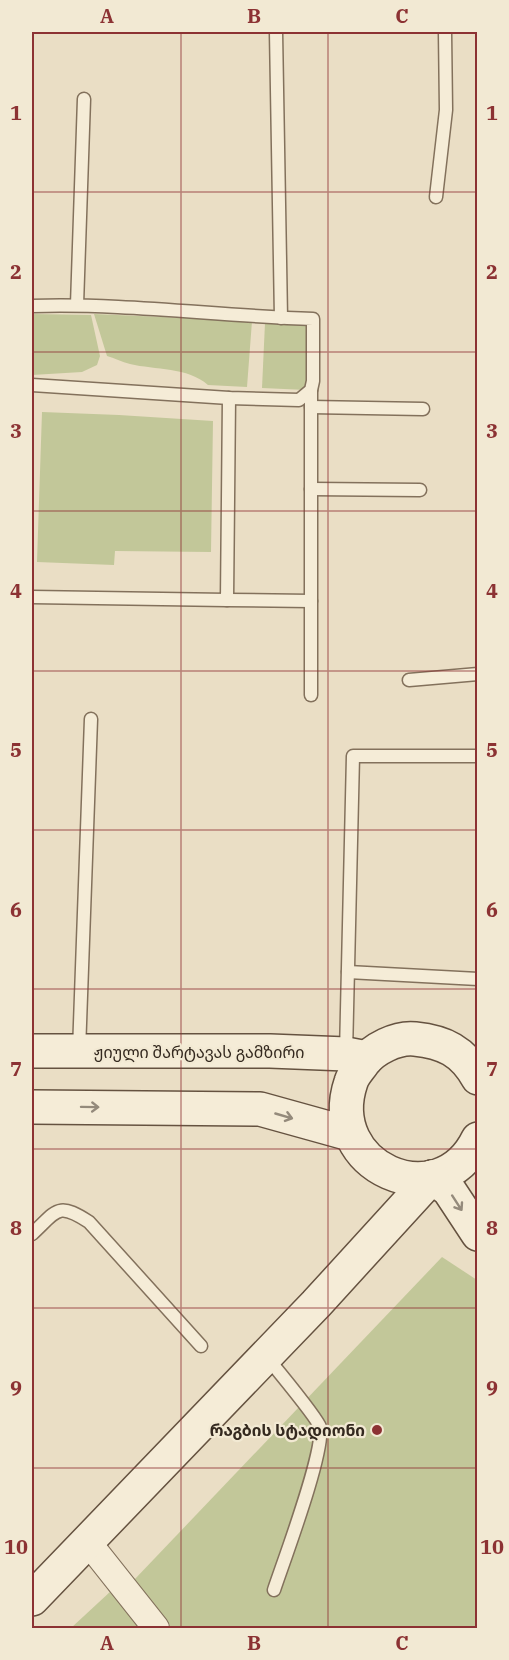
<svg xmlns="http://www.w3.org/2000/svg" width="509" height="1660" viewBox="0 0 509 1660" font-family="'IBM Plex Serif','Noto Sans Georgian',serif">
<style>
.green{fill:#c2c799}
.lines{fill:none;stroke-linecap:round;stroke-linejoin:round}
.lane-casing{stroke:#83715c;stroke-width:15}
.street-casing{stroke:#83715c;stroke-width:28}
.secondary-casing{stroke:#655240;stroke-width:36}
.lane{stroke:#f5ecd7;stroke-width:12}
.street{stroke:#f5ecd7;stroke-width:26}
.secondary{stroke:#f5ecd7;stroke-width:33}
.oneway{stroke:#948a7b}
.grid{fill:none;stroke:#8c3233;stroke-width:1.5;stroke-opacity:0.55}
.poi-dot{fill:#8c3233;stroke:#f2e9d3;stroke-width:2}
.labels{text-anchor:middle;stroke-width:4.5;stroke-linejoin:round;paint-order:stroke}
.street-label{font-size:16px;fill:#34291f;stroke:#f2e9d3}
.poi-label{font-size:16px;font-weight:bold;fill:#34291f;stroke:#f2e9d3;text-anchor:end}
.neatline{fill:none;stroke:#8c3233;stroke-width:2}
.grid-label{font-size:20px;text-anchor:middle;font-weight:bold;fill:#8c3233}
</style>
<rect width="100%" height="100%" fill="#eadec5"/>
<!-- green -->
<g class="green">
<polygon points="32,314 91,315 100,356 97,365 82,372 32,375"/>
<path d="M94 314 252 321 247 387 208 385C188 367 155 370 130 364 122 362 114 358 107 356Z"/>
<polygon points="265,323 309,325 306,390 262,388"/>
<polygon points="42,412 119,415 213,421 211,552 115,551 114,565 37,562"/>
<polygon points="442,1257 477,1280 477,1628 170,1628 134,1580"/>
<polygon points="111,1591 141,1628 71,1628"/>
</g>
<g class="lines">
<!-- lane casing -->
<g class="lane-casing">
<g id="lane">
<polyline points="276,32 281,318"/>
<polyline points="436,197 446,110 445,32"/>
<polyline points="77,305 84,99"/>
<path d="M32 306C125 303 219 316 313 319V381L311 390 299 400 229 398 32 385"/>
<polyline points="311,390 311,695"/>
<polyline points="311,407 423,409"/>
<polyline points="311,489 420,490"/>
<polyline points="32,597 227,600 229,398"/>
<polyline points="227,600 311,601"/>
<polyline points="409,680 478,674"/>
<polyline points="348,972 478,979"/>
<polyline points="79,1051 91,719"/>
<polyline points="346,1053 353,756 478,756"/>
<path d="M32 1234C57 1211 57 1201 89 1222L201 1346"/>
<path d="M267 1357C276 1369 317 1417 320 1427 325 1451 284 1560 274 1590"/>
</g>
</g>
<!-- street casing -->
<g class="street-casing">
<polyline id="street" points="87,1541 156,1628"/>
</g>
<!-- secondary casing -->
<g class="secondary-casing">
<g id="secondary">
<polyline points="32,1051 270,1051 346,1054 367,1058"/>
<path d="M478 1078C463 1051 444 1042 415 1039 397 1037 373 1049 363 1063 359 1069 353 1075 351 1082 322 1167 439 1219 478 1139"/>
<polyline points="32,1107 260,1109 350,1134"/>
<polyline points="432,1177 449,1190 478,1234"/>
<polyline points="32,1599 316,1304 432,1177"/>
</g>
</g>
<!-- lane -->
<use href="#lane" class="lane"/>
<!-- street -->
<use href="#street" class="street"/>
<!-- secondary -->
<use href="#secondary" class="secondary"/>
</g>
<!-- one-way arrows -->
<defs><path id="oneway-shaft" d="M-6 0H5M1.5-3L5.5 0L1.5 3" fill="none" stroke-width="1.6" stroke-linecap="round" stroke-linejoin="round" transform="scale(1.5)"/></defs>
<g class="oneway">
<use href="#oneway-shaft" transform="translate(90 1107) rotate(1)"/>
<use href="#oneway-shaft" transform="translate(284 1116) rotate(16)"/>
<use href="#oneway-shaft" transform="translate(457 1203) rotate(57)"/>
</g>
<!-- grid -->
<path class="grid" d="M181 32V1628M328 32V1628M32 192H478M32 352H478M32 511H478M32 671H478M32 830H478M32 989H478M32 1149H478M32 1308H478M32 1468H478"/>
<!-- markers -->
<circle class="poi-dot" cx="377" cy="1430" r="6"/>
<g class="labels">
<!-- street labels -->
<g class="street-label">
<text x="199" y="1058">ჟიული შარტავას გამზირი</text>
</g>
<!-- poi labels -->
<g class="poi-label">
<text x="365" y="1436">რაგბის სტადიონი</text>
</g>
</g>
<!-- border -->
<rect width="509" height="1660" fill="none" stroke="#f2e9d3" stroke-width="66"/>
<rect x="33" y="33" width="443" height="1594" class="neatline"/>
<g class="grid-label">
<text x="107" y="23">A</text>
<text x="254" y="23">B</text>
<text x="402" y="23">C</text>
<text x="16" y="120">1</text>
<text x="492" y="120">1</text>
<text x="16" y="279">2</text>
<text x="492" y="279">2</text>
<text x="16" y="438">3</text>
<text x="492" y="438">3</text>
<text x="16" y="598">4</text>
<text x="492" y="598">4</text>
<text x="16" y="757">5</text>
<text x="492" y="757">5</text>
<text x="16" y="917">6</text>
<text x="492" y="917">6</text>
<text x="16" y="1076">7</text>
<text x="492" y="1076">7</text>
<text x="16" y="1235">8</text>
<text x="492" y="1235">8</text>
<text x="16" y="1395">9</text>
<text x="492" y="1395">9</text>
<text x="16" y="1554">10</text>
<text x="492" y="1554">10</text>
<text x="107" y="1650">A</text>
<text x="254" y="1650">B</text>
<text x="402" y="1650">C</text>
</g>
</svg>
